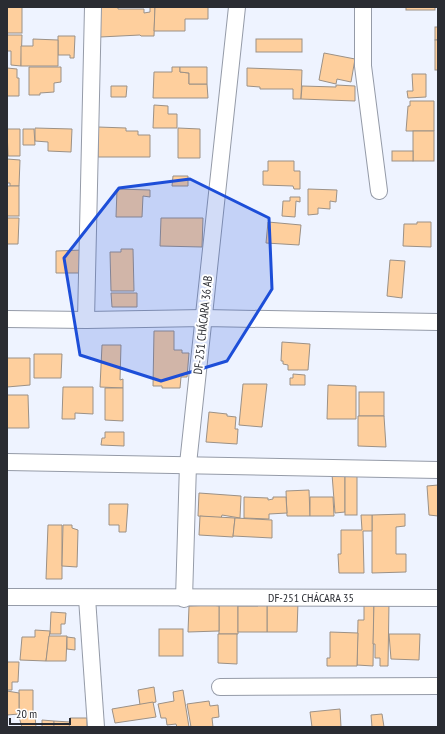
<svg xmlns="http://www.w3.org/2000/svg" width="445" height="734" viewBox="0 0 445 734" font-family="'PT Sans Narrow',sans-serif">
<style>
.building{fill:#fecf9d;stroke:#9c9186}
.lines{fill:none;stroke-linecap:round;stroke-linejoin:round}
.street-casing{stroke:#959ba8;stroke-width:18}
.street{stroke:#fff;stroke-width:16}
.marked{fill:#1d4ed8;fill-opacity:0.2;stroke:#1d4ed8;stroke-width:3;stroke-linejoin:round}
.labels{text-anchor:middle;stroke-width:4;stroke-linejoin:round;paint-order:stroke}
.street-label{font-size:12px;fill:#2a2c32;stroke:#fff}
</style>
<rect width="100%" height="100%" fill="#eef3ff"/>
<!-- building -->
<g class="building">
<rect x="7" y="7" width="15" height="26"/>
<polygon points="100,7 118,7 118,9 144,9 144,13 150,12 150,7 155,7 154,36 141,36 140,35 100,37"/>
<polygon points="155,7 208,7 208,19 185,19 185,31 154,31"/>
<rect x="406" y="7" width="29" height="3"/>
<rect x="435" y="27" width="3" height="13"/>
<polygon points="7,35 22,35 21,66 11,65 11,51 7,51"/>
<polygon points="58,36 75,36 74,58 70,58 70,55 58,55"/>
<polygon points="33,39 58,40 58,66 21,66 21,46 33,46"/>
<rect x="256" y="39" width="46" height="13"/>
<rect x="435" y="40" width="3" height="30"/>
<polygon points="324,53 355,59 351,82 337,79 336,84 319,80"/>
<polygon points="29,67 61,67 61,82 54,83 54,92 40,93 40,95 29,95"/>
<polygon points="172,67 180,67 180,72 189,73 189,84 207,84 208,98 153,98 154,72 172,72"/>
<polygon points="180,67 207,67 207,84 189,84 189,73 180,72"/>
<polygon points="7,68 17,69 17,78 19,78 19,96 7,96"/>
<polygon points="247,68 302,70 301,99 293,99 293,89 260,89 260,87 247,86"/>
<polygon points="412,74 426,74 426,97 408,98 407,91 413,91"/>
<polygon points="336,85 355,86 355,101 301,99 302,86 336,87"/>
<polygon points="111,86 127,86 126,97 111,97"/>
<polygon points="410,101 434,101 434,131 406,131 408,106 410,106"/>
<polygon points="154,105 168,106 168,114 177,114 177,128 153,128"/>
<polygon points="98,127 126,128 126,131 138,131 138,135 150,135 150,157 98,157"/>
<polygon points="35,128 72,129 71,152 48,151 48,142 35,141"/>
<polygon points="178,128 200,129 200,158 178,158"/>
<polygon points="7,129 20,129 20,156 8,156"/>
<polygon points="23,129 34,129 35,145 23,145"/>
<rect x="413" y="131" width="21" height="30"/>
<rect x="392" y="151" width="21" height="10"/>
<polygon points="7,159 20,160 19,186 10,186 10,183 7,183"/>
<polygon points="268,161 294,161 294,171 300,171 300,189 294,189 293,186 263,185 263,171 268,171"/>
<polygon points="173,176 188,176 188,186 172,186"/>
<rect x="7" y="186" width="12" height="30"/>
<polygon points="117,189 150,190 150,197 143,196 142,217 116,217"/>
<polygon points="308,189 337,190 336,202 330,201 330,209 318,208 318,214 308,215"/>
<polygon points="290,197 300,197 300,202 296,201 295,217 282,216 283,201 290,201"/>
<polygon points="7,218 19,218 18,244 7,244"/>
<polygon points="161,218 203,218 202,247 160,246"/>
<polygon points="268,222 301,225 299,245 266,243"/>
<polygon points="417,222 431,222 431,247 403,246 404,224 417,224"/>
<polygon points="121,249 133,249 134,291 111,291 110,252 121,252"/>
<polygon points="83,250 83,273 56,273 56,251"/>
<polygon points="390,260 405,261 402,298 387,296"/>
<polygon points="111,293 137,293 137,307 112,307"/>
<polygon points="154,331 174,331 174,350 182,350 182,353 189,353 187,377 181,377 180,388 162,388 162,386 153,386"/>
<polygon points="282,342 310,344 308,370 288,370 288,365 283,364 283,361 281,361"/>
<polygon points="102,345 121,345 120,380 123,379 123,388 100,387"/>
<polygon points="34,354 62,354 61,378 34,378"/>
<polygon points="7,358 30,358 30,385 7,387"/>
<polygon points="293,374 305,375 305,385 290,385 290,378 293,378"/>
<polygon points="243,384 267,384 262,427 239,425"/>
<polygon points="328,385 356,386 356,419 327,419"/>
<polygon points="63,387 93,387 93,414 75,413 75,419 62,419"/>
<polygon points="105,388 123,388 123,421 105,420"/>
<rect x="359" y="392" width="25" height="24"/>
<polygon points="7,395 28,395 29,428 7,428"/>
<polygon points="209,412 227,414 227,416 236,417 235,429 238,429 237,444 206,442"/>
<polygon points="358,416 384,416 386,447 358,446"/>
<polygon points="105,432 124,432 124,446 101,445 102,438 105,438"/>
<polygon points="332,474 345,474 345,512 335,513"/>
<rect x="345" y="474" width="12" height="41"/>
<polygon points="438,485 438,516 429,515 427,486"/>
<polygon points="309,490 310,516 287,516 286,491"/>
<polygon points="199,493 241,496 240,518 222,515 221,518 198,516"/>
<polygon points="244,497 268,498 268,500 273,499 273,497 286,497 287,513 269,514 269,519 244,518"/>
<polygon points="310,497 333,497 334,516 310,516"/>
<polygon points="109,504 128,504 126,532 119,532 119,525 109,525"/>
<polygon points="405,514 405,526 396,527 396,554 406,554 406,572 372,573 372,515"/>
<polygon points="361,515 372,515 372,531 363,531 364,573 339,573 338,554 341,554 341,530 362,530"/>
<polygon points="200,516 235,518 233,537 199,535"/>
<polygon points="235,518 272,520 272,538 233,536"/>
<polygon points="48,525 62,525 62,579 46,579"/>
<polygon points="63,525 72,525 72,528 78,530 77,567 62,566"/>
<polygon points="298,602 297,632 267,632 267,603"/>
<polygon points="364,602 374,602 373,666 357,665 358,620 364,620"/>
<polygon points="374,602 389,602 388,666 380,666 380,658 375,658 375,644 373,644"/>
<polygon points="219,603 238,604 238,634 219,634"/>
<polygon points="258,604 267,604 267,632 238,632 238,606 258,606"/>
<polygon points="212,605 219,606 219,631 188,632 189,606"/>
<polygon points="51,612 66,613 65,624 61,624 61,634 50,634"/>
<rect x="159" y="629" width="24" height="27"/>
<polygon points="35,630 50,631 46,661 20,660 22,637 35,637"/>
<polygon points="330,632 358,633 357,666 327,666 327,658 330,658"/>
<polygon points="218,634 237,634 237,664 218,663"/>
<polygon points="389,634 420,634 419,660 391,659"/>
<polygon points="49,636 67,636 66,661 46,661"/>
<polygon points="67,637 75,638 75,650 67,649"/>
<polygon points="7,662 19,662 18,682 12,682 12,690 7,690"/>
<polygon points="154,687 156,702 140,705 138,690"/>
<polygon points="19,690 33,690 33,717 35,716 36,727 22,727 19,717"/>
<polygon points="183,690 189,727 177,727 176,724 167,725 166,718 161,718 158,704 174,701 173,692"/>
<polygon points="7,691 19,693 19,714 7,715"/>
<polygon points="209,701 210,706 218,705 219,717 212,718 213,727 191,727 187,704"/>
<polygon points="153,702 156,717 115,723 112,709"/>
<polygon points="340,709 341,727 312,727 310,712"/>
<polygon points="382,714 384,727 372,727 371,715"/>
<polygon points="70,718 87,718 87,727 69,727"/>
<polygon points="42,720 54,721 54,727 42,727"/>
<polygon points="54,721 70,722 69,727 54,727"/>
</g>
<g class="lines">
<!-- street casing -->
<g class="street-casing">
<g id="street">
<polyline points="363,7 363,66 379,191"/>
<polyline points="7,319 86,320 204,318 438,322"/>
<polyline points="86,320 93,7"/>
<polyline points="7,462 438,470"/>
<polyline points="7,597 438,598"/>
<polyline points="87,598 96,727"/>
<polyline points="184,599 188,464 237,7"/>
<polyline points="220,687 438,686"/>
</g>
</g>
<!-- street -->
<use href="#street" class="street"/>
</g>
<!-- marked area -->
<path class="marked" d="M190 179 269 218 272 289 227 361 161 381 80 355 64 258 119 188Z"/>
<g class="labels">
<!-- street labels -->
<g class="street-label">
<text transform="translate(203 325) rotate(-84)" y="4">DF-251 CHÁCARA 36 AB</text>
<text x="311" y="602">DF-251 CHÁCARA 35</text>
</g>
</g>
<!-- border -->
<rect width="445" height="734" fill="none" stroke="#2a2c32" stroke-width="16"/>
<!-- scale -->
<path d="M10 718v6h60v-6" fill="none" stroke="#2a2c32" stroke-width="2"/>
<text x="16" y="718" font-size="12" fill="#2a2c32" stroke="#ffffff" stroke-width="3" paint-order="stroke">20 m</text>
</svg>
